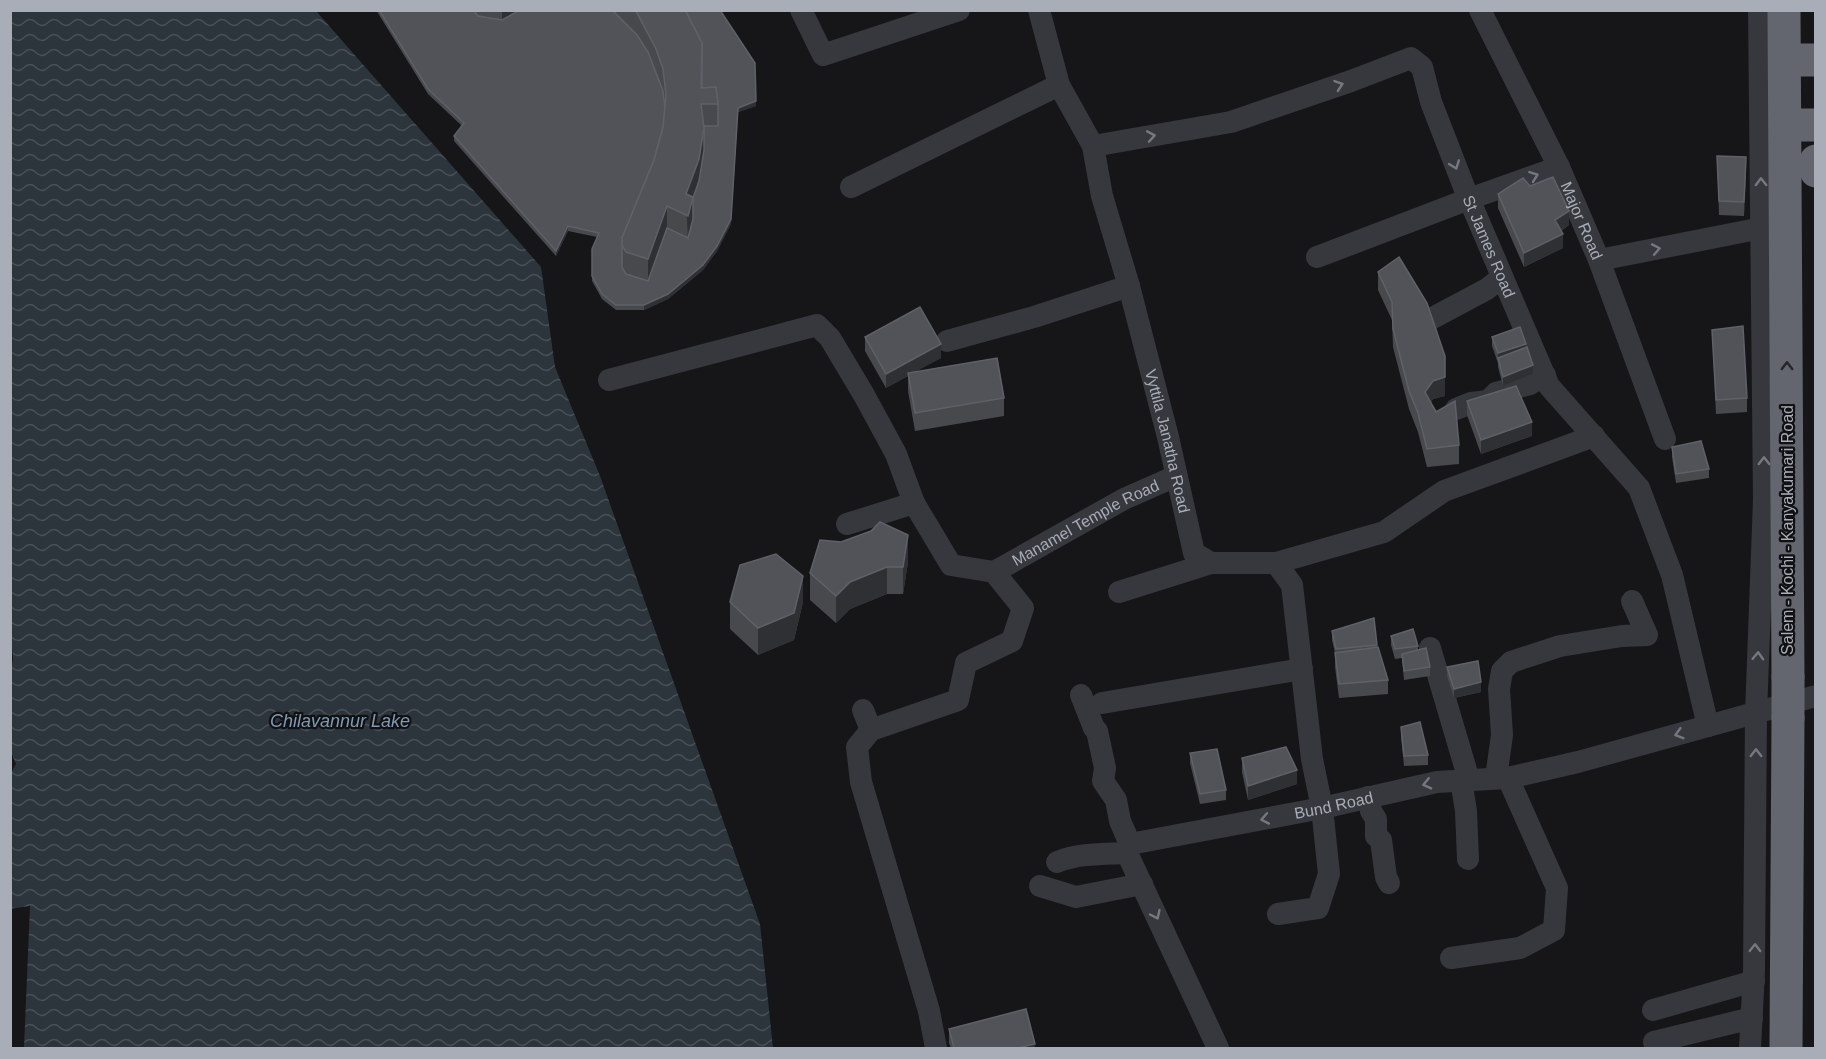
<svg xmlns="http://www.w3.org/2000/svg" width="1826" height="1059" viewBox="0 0 1826 1059" font-family="Helvetica,sans-serif">
<style>
.water{fill:url(#water-waves)}
.lines{fill:none;stroke-linecap:round;stroke-linejoin:round}
.minor{stroke:#37383d;stroke-width:22}
.highway{stroke:#63666e;stroke-width:33}
.highway-bridge{stroke:#63666e;stroke-width:33}
.wall{fill:#47494d}
.shaded-wall{fill:#2f3033}
.building{fill:#525359;stroke:#5f6168;stroke-width:1.5}
.oneway{stroke:#757881}
.oneway2{stroke:#26262a}
.labels{text-anchor:middle;stroke-width:4.5;stroke-linejoin:round;paint-order:stroke}
.street-label{font-size:16px;fill:#a8adb8;stroke:#111113}
.water-label{font-size:18px;font-style:italic;fill:#7f9bb3;stroke:#111113}
</style>
<defs>
<pattern id="water-waves" width="16" height="10" patternUnits="userSpaceOnUse" patternTransform="scale(1.5)"><rect width="16" height="10" fill="#2c353c"/><path d="M0 5q4-4 8 0t8 0" fill="none" stroke="#485056"/></pattern>
</defs>
<rect width="100%" height="100%" fill="#161618"/>
<!-- water -->
<polygon class="water" points="11,10 316,11 541,267 555,367 600,476 760,924 773,1048 24,1048 30,906 10,909 10,775 16,764 10,750 10,675 13,659 10,625"/>
<g class="lines">
<!-- minor -->
<g class="minor">
<polyline points="801,10 823,55 959,10"/>
<path id="s1" d="M1039 10 1059 85 1093 146 1102 196 1129 286 1168 437 1194 553 1211 563H1276L1292 585 1312 759 1322 808 1329 874 1318 908 1278 914"/>
<path id="s2" d="M1480 10 1559 167 1599 260 1665 439"/>
<path id="s3" d="M1093 146 1231 122 1351 81 1411 58 1422 67 1431 102 1464 187 1549 386 1639 488 1672 575 1708 726"/>
<polyline points="851,187 1059,85"/>
<polyline points="1317,257 1469,199 1559,167"/>
<polyline points="1599,260 1762,228"/>
<polyline points="1427,321 1487,289 1502,277"/>
<polyline points="947,341 1034,317 1129,286"/>
<polyline points="609,380 817,325 830,338 864,395 896,454 914,503 951,565 994,572 1023,608 1012,641 966,663 958,700 871,730 857,747 861,782 929,1011 936,1048"/>
<polyline points="1456,409 1471,403 1488,401 1496,393 1530,384 1545,375"/>
<polyline points="847,524 914,503"/>
<polyline points="1276,563 1384,532 1444,491 1594,436"/>
<path id="s4" d="M994 572 1124 499 1176 476"/>
<polyline points="1119,592 1211,563"/>
<polyline points="1430,648 1469,780"/>
<polyline points="1081,695 1094,728 1097,731 1105,768 1103,781 1116,800 1120,821 1130,844"/>
<polyline points="1102,703 1302,669"/>
<polyline points="863,710 871,730"/>
<polyline points="1496,778 1502,735 1499,689 1502,671 1511,662 1560,646 1622,636 1647,635 1632,601"/>
<polyline points="1461,780 1466,811 1468,859"/>
<polyline points="1368,797 1371,811 1376,819 1376,836 1381,840 1386,877 1389,883"/>
<path d="M1057 862C1078 853 1104 854 1127 853"/>
<polyline points="1040,886 1076,897 1142,884"/>
<polyline points="1451,958 1520,948 1554,930 1557,888 1508,778"/>
<polyline points="1653,1010 1754,981"/>
<polyline points="1654,1042 1752,1018"/>
<path id="s5" d="M1218 1048 1127 853 1130 844 1322 808 1437 782 1508 778 1578 762 1816 696"/>
<polyline points="1750,1048 1754,971 1756,714 1764,500 1759,10"/>
</g>
<!-- highway -->
<g class="highway">
<polyline points="1784,10 1788,677"/>
<polyline points="1785,60 1816,60"/>
<polyline points="1785,125 1816,125"/>
<polyline points="1816,161 1816,171"/>
<polyline points="1786,1048 1788,718"/>
</g>
<!-- highway-bridge -->
<polyline class="highway-bridge" points="1788,677 1788,718"/>
</g>
<!-- wall -->
<g class="wall">
<polygon points="376,10 720,10 756,106 738,112 731,224 717,251 703,270 668,299 644,310 616,310 602,299 592,281 592,249 597,237 568,231 556,256 454,141 454,136 462,126 428,94"/>
<polygon points="1717,156 1746,171 1744,216 1719,215"/>
<polygon points="1498,194 1569,225 1561,231 1563,248 1524,267 1498,208"/>
<polygon points="1378,272 1445,396 1433,399 1431,402 1459,445 1459,464 1427,467 1418,432 1409,409 1393,347 1392,320 1378,290"/>
<polygon points="1712,330 1747,398 1747,412 1716,414"/>
<polygon points="865,337 941,358 916,371 1004,398 1004,416 915,431 908,391 908,376 886,388 865,351"/>
<polygon points="1492,337 1526,348 1533,374 1503,386 1498,367 1498,363 1492,346"/>
<polygon points="1467,401 1532,436 1481,454 1467,415"/>
<polygon points="1672,447 1709,469 1709,478 1676,483 1672,457"/>
<polygon points="908,562 903,594 887,594 850,609 836,623 810,600 810,573"/>
<polygon points="730,602 803,602 794,640 758,655 730,629"/>
<polygon points="1374,618 1377,647 1388,680 1388,694 1339,698 1335,667 1335,653 1332,640 1332,631"/>
<polygon points="1391,636 1418,646 1418,650 1430,667 1430,676 1404,680 1402,658 1395,659 1391,645"/>
<polygon points="1447,667 1481,692 1454,698 1447,676"/>
<polygon points="1401,727 1428,755 1428,765 1404,766 1401,737"/>
<polygon points="1190,753 1226,790 1226,800 1200,804 1190,763"/>
<polygon points="1242,758 1297,784 1248,800 1242,772"/>
<polygon points="949,1029 1035,1048 951,1048 949,1043"/>
</g>
<!-- shaded-wall -->
<g class="shaded-wall">
<polygon points="502,10 525,10 502,24"/>
<polygon points="756,101 756,106 738,112 731,224 717,251 703,270 668,299 644,310 644,305 668,294 738,108"/>
<polygon points="704,128 704,155 693,224 688,242 686,194"/>
<polygon points="1746,157 1746,171 1744,216 1744,202"/>
<polygon points="667,206 667,233 648,286 648,259"/>
<polygon points="1569,211 1569,225 1555,234 1555,220"/>
<polygon points="568,226 568,231 556,256 556,251"/>
<polygon points="1563,234 1563,248 1524,267 1524,253"/>
<polygon points="941,344 941,358 908,376 908,373 908,376 886,388 886,374"/>
<polygon points="1526,344 1526,353 1498,358 1498,363 1498,353"/>
<polygon points="1533,365 1533,374 1503,386 1503,377"/>
<polygon points="1445,377 1445,396 1433,399 1425,411 1425,392 1433,381"/>
<polygon points="1532,422 1532,436 1481,454 1481,440"/>
<polygon points="908,535 908,562 903,594 903,567"/>
<polygon points="887,567 887,594 850,609 836,623 836,596 850,582"/>
<polygon points="803,576 803,602 794,640 758,655 758,628"/>
<polygon points="1481,682 1481,692 1454,698 1454,689"/>
<polygon points="1297,770 1297,784 1248,800 1248,786"/>
<polygon points="1035,1044 1035,1048 1017,1048"/>
</g>
<!-- building -->
<g class="building">
<polygon points="379,10 473,10 478,16 502,20 520,10 612,10 637,35 648,52 663,91 665,108 663,127 654,160 622,238 622,267 626,274 648,281 667,228 688,238 693,219 693,198 699,181 704,150 704,126 718,126 718,104 716,87 702,88 702,43 685,10 720,10 755,63 756,101 738,108 731,219 717,246 703,265 668,294 644,305 616,305 602,294 592,276 592,249 599,233 568,226 556,251 454,136 464,123 428,89"/>
<polygon points="635,10 685,10 702,43 701,88 716,87 718,104 701,104 704,128 699,159 686,194 693,197 688,216 667,206 648,259 626,252 622,245 622,238 654,160 663,127 666,95 663,69 656,49 637,13"/>
<polygon points="1717,156 1746,157 1744,202 1719,201"/>
<polygon points="1553,177 1569,211 1555,220 1563,234 1524,253 1498,194 1523,178 1530,186"/>
<polygon points="1399,257 1427,303 1445,356 1445,377 1433,381 1425,392 1436,412 1455,401 1459,445 1427,449 1418,413 1409,391 1393,329 1392,302 1378,272"/>
<polygon points="920,307 941,344 886,374 865,337"/>
<polygon points="1743,326 1747,398 1716,400 1712,330"/>
<polygon points="1520,327 1526,344 1498,353 1492,337"/>
<polygon points="1527,347 1533,365 1503,377 1498,358"/>
<polygon points="997,358 1004,398 915,413 908,373"/>
<polygon points="1516,386 1532,422 1481,440 1467,401"/>
<polygon points="1701,441 1709,469 1676,474 1672,447"/>
<polygon points="880,522 908,535 903,567 887,567 850,582 836,596 810,573 820,540 841,542 871,531"/>
<polygon points="776,554 803,576 794,613 758,628 730,602 740,565"/>
<polygon points="1374,618 1377,645 1336,649 1332,631"/>
<polygon points="1413,629 1418,646 1395,649 1391,636"/>
<polygon points="1378,647 1388,680 1339,684 1335,653"/>
<polygon points="1426,648 1430,667 1404,671 1402,654"/>
<polygon points="1478,661 1481,682 1454,689 1447,667"/>
<polygon points="1420,722 1428,755 1404,756 1401,727"/>
<polygon points="1286,747 1297,770 1248,786 1242,758"/>
<polygon points="1217,749 1226,790 1200,794 1190,753"/>
<polygon points="1026,1009 1035,1044 1017,1048 954,1048 949,1029"/>
</g>
<!-- one-way arrows -->
<defs><path id="oneway-chevron" d="M-2-3.5L2.5 0L-2 3.5" fill="none" stroke-width="1.6" stroke-linecap="round" stroke-linejoin="round" transform="scale(1.5)"/></defs>
<g class="oneway">
<use href="#oneway-chevron" transform="translate(1339 85) rotate(-19)"/>
<use href="#oneway-chevron" transform="translate(1151 136) rotate(-10)"/>
<use href="#oneway-chevron" transform="translate(1455 165) rotate(69)"/>
<use href="#oneway-chevron" transform="translate(1534 176) rotate(-20)"/>
<use href="#oneway-chevron" transform="translate(1761 182) rotate(-91)"/>
<use href="#oneway-chevron" transform="translate(1656 249) rotate(-11)"/>
<use href="#oneway-chevron" transform="translate(1764 461) rotate(-90)"/>
<use href="#oneway-chevron" transform="translate(1758 656) rotate(-88)"/>
<use href="#oneway-chevron" transform="translate(1679 734) rotate(164)"/>
<use href="#oneway-chevron" transform="translate(1756 753) rotate(-90)"/>
<use href="#oneway-chevron" transform="translate(1427 784) rotate(167)"/>
<use href="#oneway-chevron" transform="translate(1265 819) rotate(169)"/>
<use href="#oneway-chevron" transform="translate(1156 915) rotate(65)"/>
<use href="#oneway-chevron" transform="translate(1755 948) rotate(-89)"/>
</g>
<use class="oneway2" href="#oneway-chevron" transform="translate(1787 366) rotate(-90)"/>
<g class="labels">
<!-- street labels -->
<g class="street-label">
<text dy="6" stroke="none"><textPath href="#s2" startOffset="234">Major Road</textPath></text>
<text dy="6" stroke="none"><textPath href="#s3" startOffset="537">St James Road</textPath></text>
<text dy="6" stroke="none"><textPath href="#s1" startOffset="452">Vyttila Janatha Road</textPath></text>
<text dy="6" stroke="none"><textPath href="#s4" startOffset="104">Manamel Temple Road</textPath></text>
<text transform="translate(1787 530) rotate(-90)" y="6">Salem - Kochi - Kanyakumari Road</text>
<text dy="6" stroke="none"><textPath href="#s5" startOffset="432">Bund Road</textPath></text>
</g>
<!-- water labels -->
<g class="water-label">
<text x="340" y="727">Chilavannur Lake</text>
</g>
</g>
<!-- border -->
<rect width="1826" height="1059" fill="none" stroke="#a8adb8" stroke-width="24"/>
</svg>
